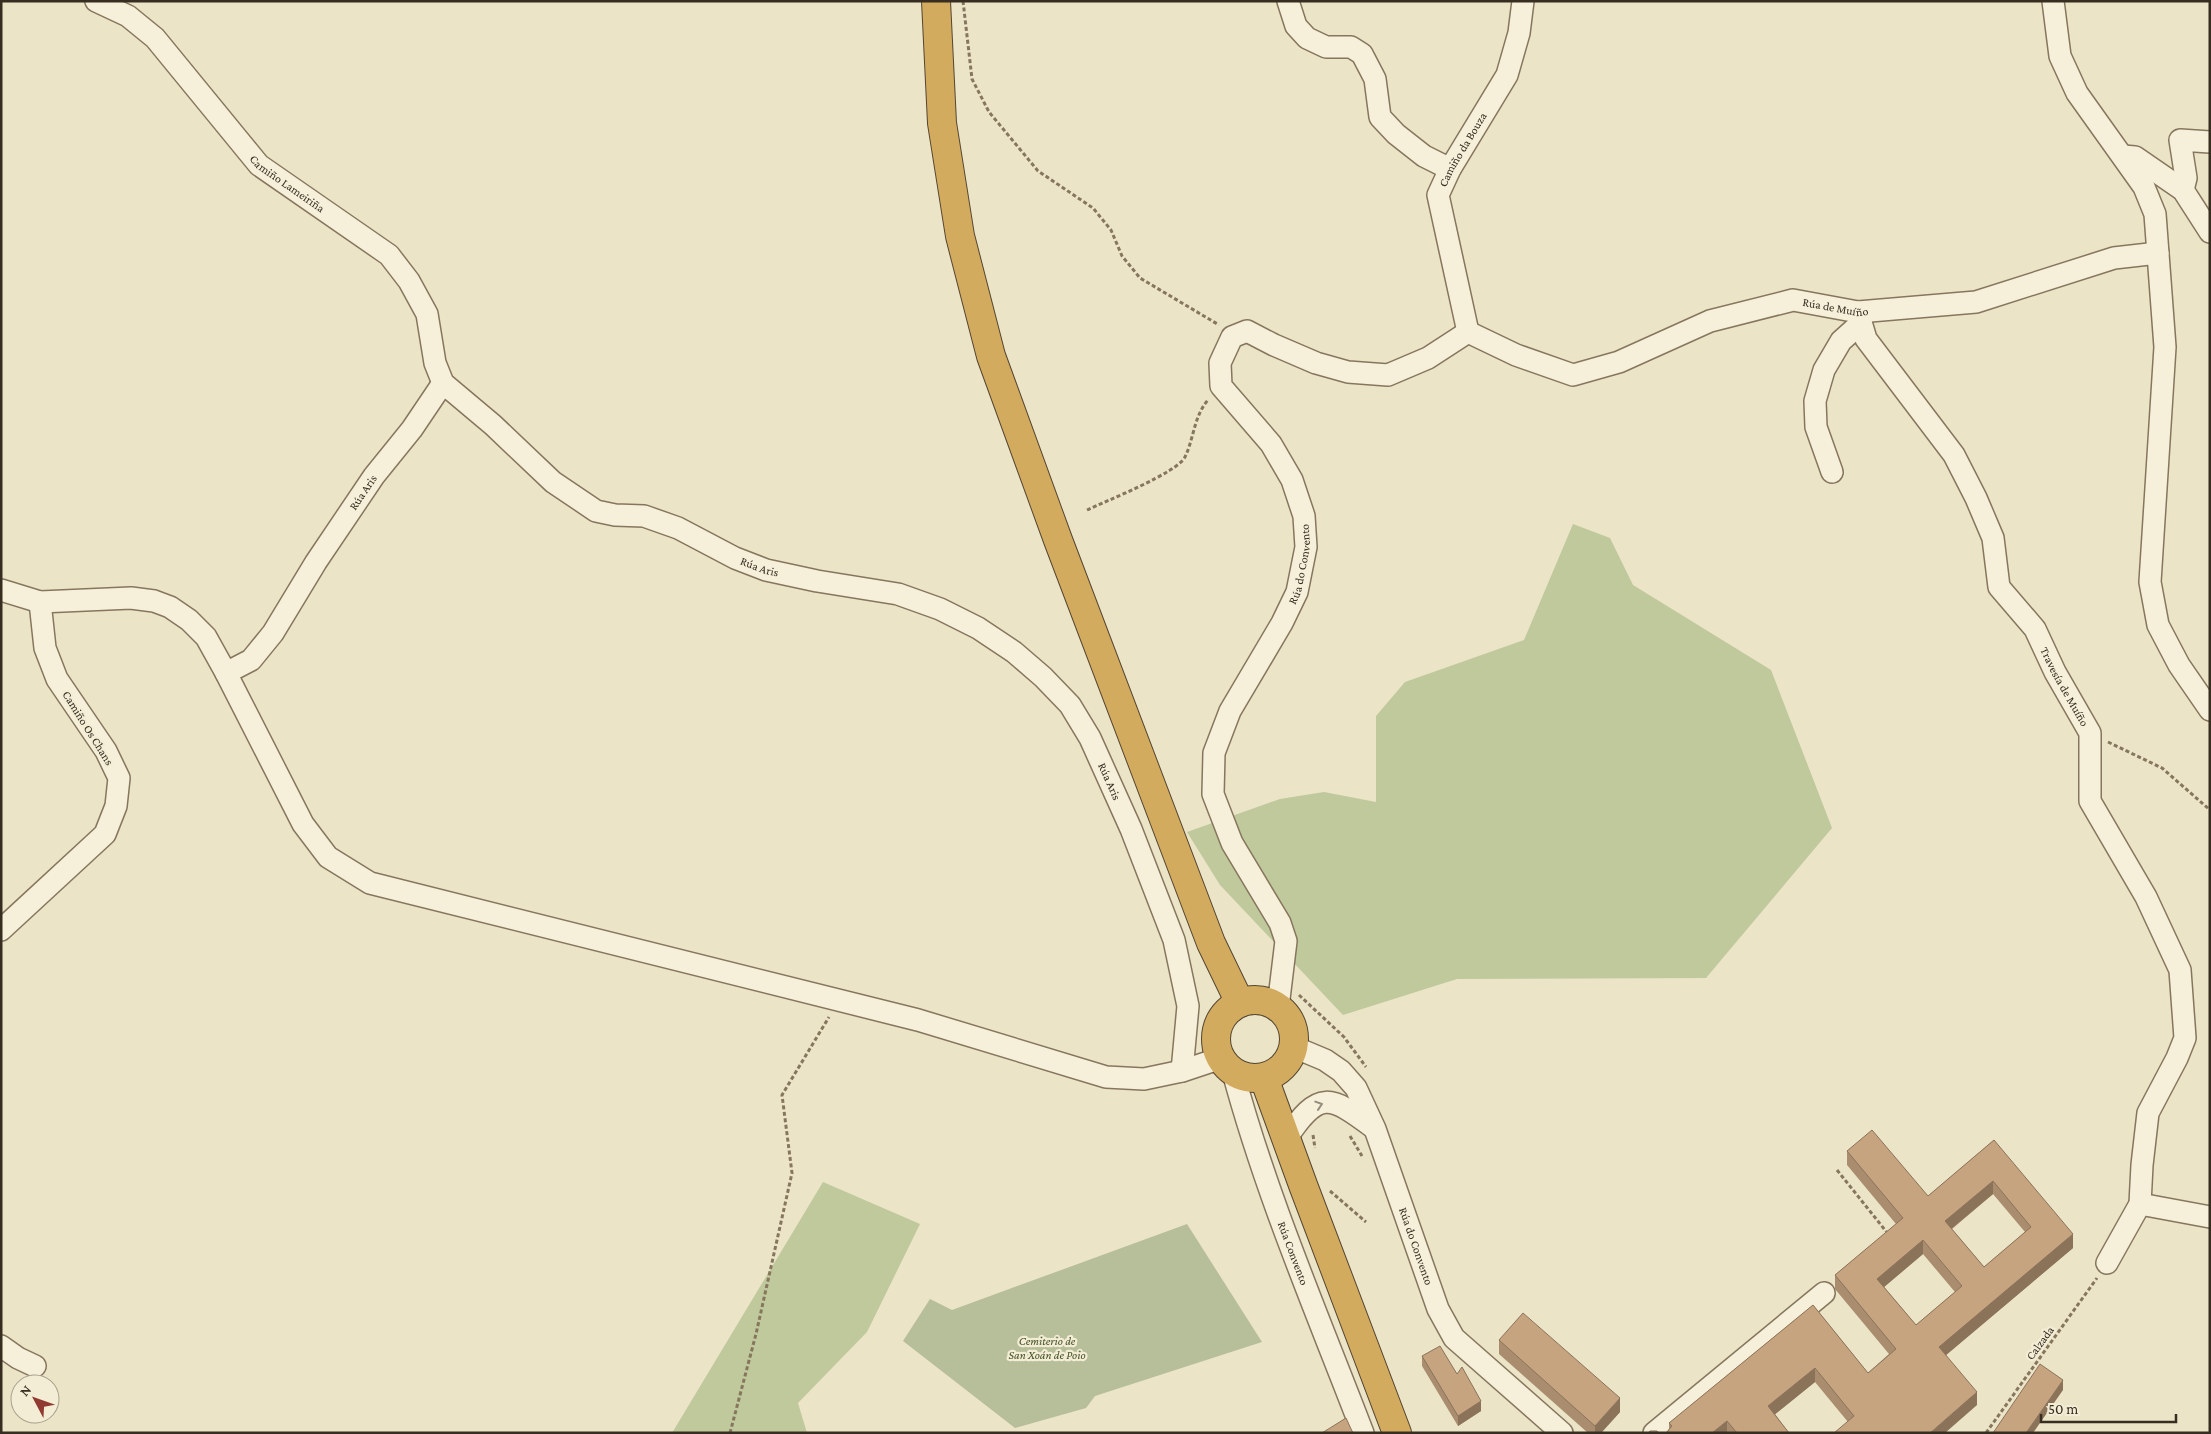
<svg xmlns="http://www.w3.org/2000/svg" width="2211" height="1434" viewBox="0 0 2211 1434" font-family="'Crimson Pro',serif">
<style>
.green{fill:#bfc99c}
.cemetery{fill:#b7be9a}
.lines{fill:none;stroke-linecap:round;stroke-linejoin:round}
.minor-casing{stroke:#86765e;stroke-width:24}
.highway-casing{stroke:#544531;stroke-width:30}
.path{stroke:#86765e;stroke-width:3;stroke-dasharray:4 2.5;stroke-linecap:butt}
.minor{stroke:#f6f0da;stroke-width:21}
.highway{stroke:#d3ab5f;stroke-width:28}
.wall{fill:#aa8d6e;fill-rule:evenodd}
.shaded-wall{fill:#8b735a}
.building{fill:#c6a480;stroke:#8b735a;fill-rule:evenodd}
.oneway{stroke:#968e7d}
.labels{text-anchor:middle;stroke-width:4.5;stroke-linejoin:round;paint-order:stroke}
.street-label{font-size:12px;fill:#372d20;stroke:#f3edd6}
.park-label{font-size:12px;font-style:italic;fill:#445228;stroke:#f3edd6}
</style>
<rect width="100%" height="100%" fill="#ebe4c7"/>
<!-- green -->
<g class="green">
<polygon points="1573,524 1610,538 1633,585 1771,670 1832,828 1706,978 1457,979 1343,1015 1220,885 1187,832 1280,799 1324,792 1376,802 1376,716 1405,682 1524,640"/>
<polygon points="823,1182 920,1224 867,1332 798,1403 807,1433 672,1433"/>
</g>
<!-- cemetery -->
<polygon class="cemetery" points="1187,1224 1262,1342 1095,1396 1086,1408 1015,1428 903,1341 930,1299 952,1310"/>
<g class="lines">
<!-- minor casing -->
<g class="minor-casing">
<g id="minor">
<path id="s1" d="M96 1 128 16 155 38 259 165 389 255 409 281 427 314 435 363 443 383 493 425 553 482 596 511 615 515 644 516 678 528 735 558 766 570 817 581 898 594 940 609 978 628 1014 652 1043 677 1070 705 1090 738 1131 829 1174 940 1188 1006 1182 1071"/>
<polyline points="1288,1 1296,26 1307,38 1326,47 1351,47 1362,54 1375,79 1380,117 1396,134 1424,156 1450,169"/>
<polyline points="2053,1 2060,56 2077,93 2144,187 2155,214 2165,347 2150,582 2158,625 2179,665 2210,710"/>
<polyline points="2123,156 2135,157 2183,190 2210,232"/>
<polyline points="2183,190 2186,178 2180,140 2210,142"/>
<path id="s2" d="M1858 312 1866 339 1954 455 1976 498 1993 538 1999 587 2035 629 2055 672 2090 733V801L2146 897 2180 970 2185 1038 2177 1058 2148 1113 2142 1165 2140 1204 2107 1263"/>
<path id="s3" d="M1468 332 1516 355 1573 375 1619 362 1710 321 1793 300 1858 312 1976 302 2114 258 2158 253"/>
<path id="s4" d="M1468 332 1438 195 1450 169 1507 75 1519 33 1523 1"/>
<polyline points="1832,472 1816,427 1815,401 1824,370 1841,341 1861,323"/>
<polyline points="1,590 40,602 131,598 154,601 170,607 189,620 206,637 226,673 303,824 328,857 370,883 918,1020 1106,1077 1144,1079 1182,1071 1221,1058"/>
<path id="s5" d="M226 673 251 660 273 633 316 562 374 476 412 429 443 383"/>
<polyline points="1,930 105,834 116,806 119,778 106,751 57,679 45,648 40,602"/>
<path id="s6" d="M1278 1007 1286 941 1280 923 1232 843 1213 794 1214 753 1230 711 1282 623 1297 592 1306 547 1304 516 1292 480 1271 444 1221 386 1220 363 1232 337 1247 331 1274 345 1316 363 1348 372 1388 375 1428 358 1468 332"/>
<path id="s7" d="M1294 1047 1325 1060 1341 1071 1356 1088 1375 1129 1438 1309 1454 1338 1562 1433"/>
<path id="s8" d="M1233 1072C1266 1195 1317 1313 1363 1433"/>
<path d="M1286 1139C1319 1089 1330 1095 1374 1128"/>
<polyline points="2140,1204 2210,1217"/>
<polyline points="1,1346 18,1358 35,1366"/>
<polyline points="1654,1433 1824,1293"/>
</g>
</g>
<!-- highway casing -->
<g class="highway-casing">
<g id="highway">
<polyline points="936,1 942,123 960,236 991,356 1058,540 1211,943 1240,1003"/>
<circle cx="1255" cy="1039" r="39"/>
<polyline points="1264,1078 1303,1185 1397,1433"/>
</g>
</g>
<!-- path -->
<g class="path">
<polyline points="963,1 972,79 989,112 1038,171 1093,208 1111,230 1122,256 1140,278 1219,325"/>
<path d="M1087 510C1106 501 1177 473 1185 457 1194 438 1194 416 1208 400"/>
<polyline points="2108,742 2162,768 2210,810"/>
<polyline points="1299,995 1344,1037 1366,1067"/>
<polyline points="1313,1135 1315,1148"/>
<polyline points="1350,1136 1362,1156"/>
<polyline points="1837,1170 1889,1235"/>
<polyline points="1330,1191 1366,1222"/>
<polyline points="730,1433 756,1334 792,1173 782,1095 829,1017"/>
<polyline points="1986,1433 2097,1278"/>
</g>
<!-- minor -->
<use href="#minor" class="minor"/>
<!-- highway -->
<use href="#highway" class="highway"/>
</g>
<!-- wall -->
<g class="wall">
<path d="M1994 1140 2073 1248 1946 1355 1977 1405 1848 1422 1815 1382 1775 1414 1789 1433H1666L1669 1429V1423L1813 1305 1868 1373 1889 1354 1835 1289V1275L1896 1224 1847 1165V1151L1928 1196ZM1993 1194 2025 1232 1984 1267 1952 1229ZM1923 1254 1955 1292 1916 1325 1884 1287Z"/>
<polygon points="1499,1340 1620,1412 1601,1433 1588,1433 1499,1354"/>
<polygon points="1422,1356 1481,1411 1458,1426 1422,1366"/>
</g>
<!-- shaded-wall -->
<g class="shaded-wall">
<polygon points="1993,1181 1993,1194 1945,1234 1945,1221"/>
<polygon points="2073,1234 2073,1248 1939,1361 1939,1347"/>
<polygon points="1923,1240 1923,1254 1877,1293 1877,1279"/>
<polygon points="1815,1368 1815,1382 1768,1420 1768,1406"/>
<polygon points="2063,1380 2063,1390 2033,1433 2026,1433"/>
<polygon points="1977,1392 1977,1405 1945,1433 1930,1433"/>
<polygon points="1620,1398 1620,1412 1601,1433 1595,1433 1595,1426"/>
<polygon points="1481,1401 1481,1411 1458,1426 1458,1416"/>
<polygon points="1727,1421 1727,1433 1712,1433"/>
</g>
<!-- building -->
<g class="building">
<path d="M1872 1130 1928 1196 1994 1140 2073 1234 1939 1347 1977 1392 1930 1433H1834L1854 1416 1815 1368 1768 1406 1789 1433H1737L1727 1421 1712 1433H1666L1672 1426 1669 1423 1813 1305 1868 1373 1896 1349 1835 1275 1903 1218 1847 1151ZM1993 1181 2031 1227 1984 1267 1945 1221ZM1923 1240 1962 1286 1916 1325 1877 1279Z"/>
<polygon points="1523,1313 1620,1398 1595,1426 1499,1340"/>
<polygon points="1440,1346 1457,1374 1462,1367 1481,1401 1458,1416 1422,1356"/>
<polygon points="2040,1364 2063,1380 2026,1433 1993,1433"/>
<polygon points="1346,1418 1352,1431 1353,1433 1322,1433"/>
<polygon points="1650,1431 1657,1431 1659,1433 1648,1433"/>
</g>
<!-- one-way arrows -->
<defs><path id="oneway-chevron" d="M-2-3.5L2.5 0L-2 3.5" fill="none" stroke-width="1.6" stroke-linecap="round" stroke-linejoin="round" transform="scale(1.25)"/></defs>
<use class="oneway" href="#oneway-chevron" transform="translate(1319 1105) rotate(-18)"/>
<g class="labels">
<!-- street labels -->
<g class="street-label">
<text dy="4" stroke="none"><textPath href="#s4" startOffset="192">Camiño da Bouza</textPath></text>
<text dy="4" stroke="none"><textPath href="#s1" startOffset="268">Camiño Lameiriña</textPath></text>
<text dy="4" stroke="none"><textPath href="#s3" startOffset="390">Rúa de Muíño</textPath></text>
<text dy="4" stroke="none"><textPath href="#s5" startOffset="230">Rúa Aris</textPath></text>
<text dy="4" stroke="none"><textPath href="#s6" startOffset="482">Rúa do Convento</textPath></text>
<text dy="4" stroke="none"><textPath href="#s1" startOffset="909">Rúa Aris</textPath></text>
<text dy="4" stroke="none"><textPath href="#s2" startOffset="435">Travesía de Muíño</textPath></text>
<text transform="translate(88 728) rotate(58)" y="4">Camiño Os Chans</text>
<text dy="4" stroke="none"><textPath href="#s1" startOffset="1344">Rúa Aris</textPath></text>
<text dy="4" stroke="none"><textPath href="#s7" startOffset="245">Rúa do Convento</textPath></text>
<text dy="4" stroke="none"><textPath href="#s8" startOffset="191">Rúa Convento</textPath></text>
<text transform="translate(2040 1343) rotate(-54)" y="4">Calzada</text>
</g>
<!-- park labels -->
<g class="park-label">
<text x="1047" y="1345">Cemiterio de<tspan x="1047" dy="14">San Xoán de Poio</tspan></text>
</g>
</g>
<!-- border -->
<rect width="2211" height="1434" fill="none" stroke="#372d20" stroke-width="5"/>
<!-- north arrow -->
<g transform="translate(35 1399) rotate(311)"><circle r="24" fill="#f3edd6" stroke="#a8a08d"/>
<path d="M0-4L9 19L0 12L-9 19Z" fill="#903a32"/>
<text y="-8" font-size="14" font-weight="bold" text-anchor="middle" fill="#372d20">N</text>
</g>
<!-- scale -->
<path d="M2041 1414v8h135v-8" fill="none" stroke="#372d20" stroke-width="2.5"/>
<text x="2048" y="1414" font-size="15" fill="#372d20" stroke="#f3edd6" stroke-width="4" paint-order="stroke">50 m</text>
</svg>
